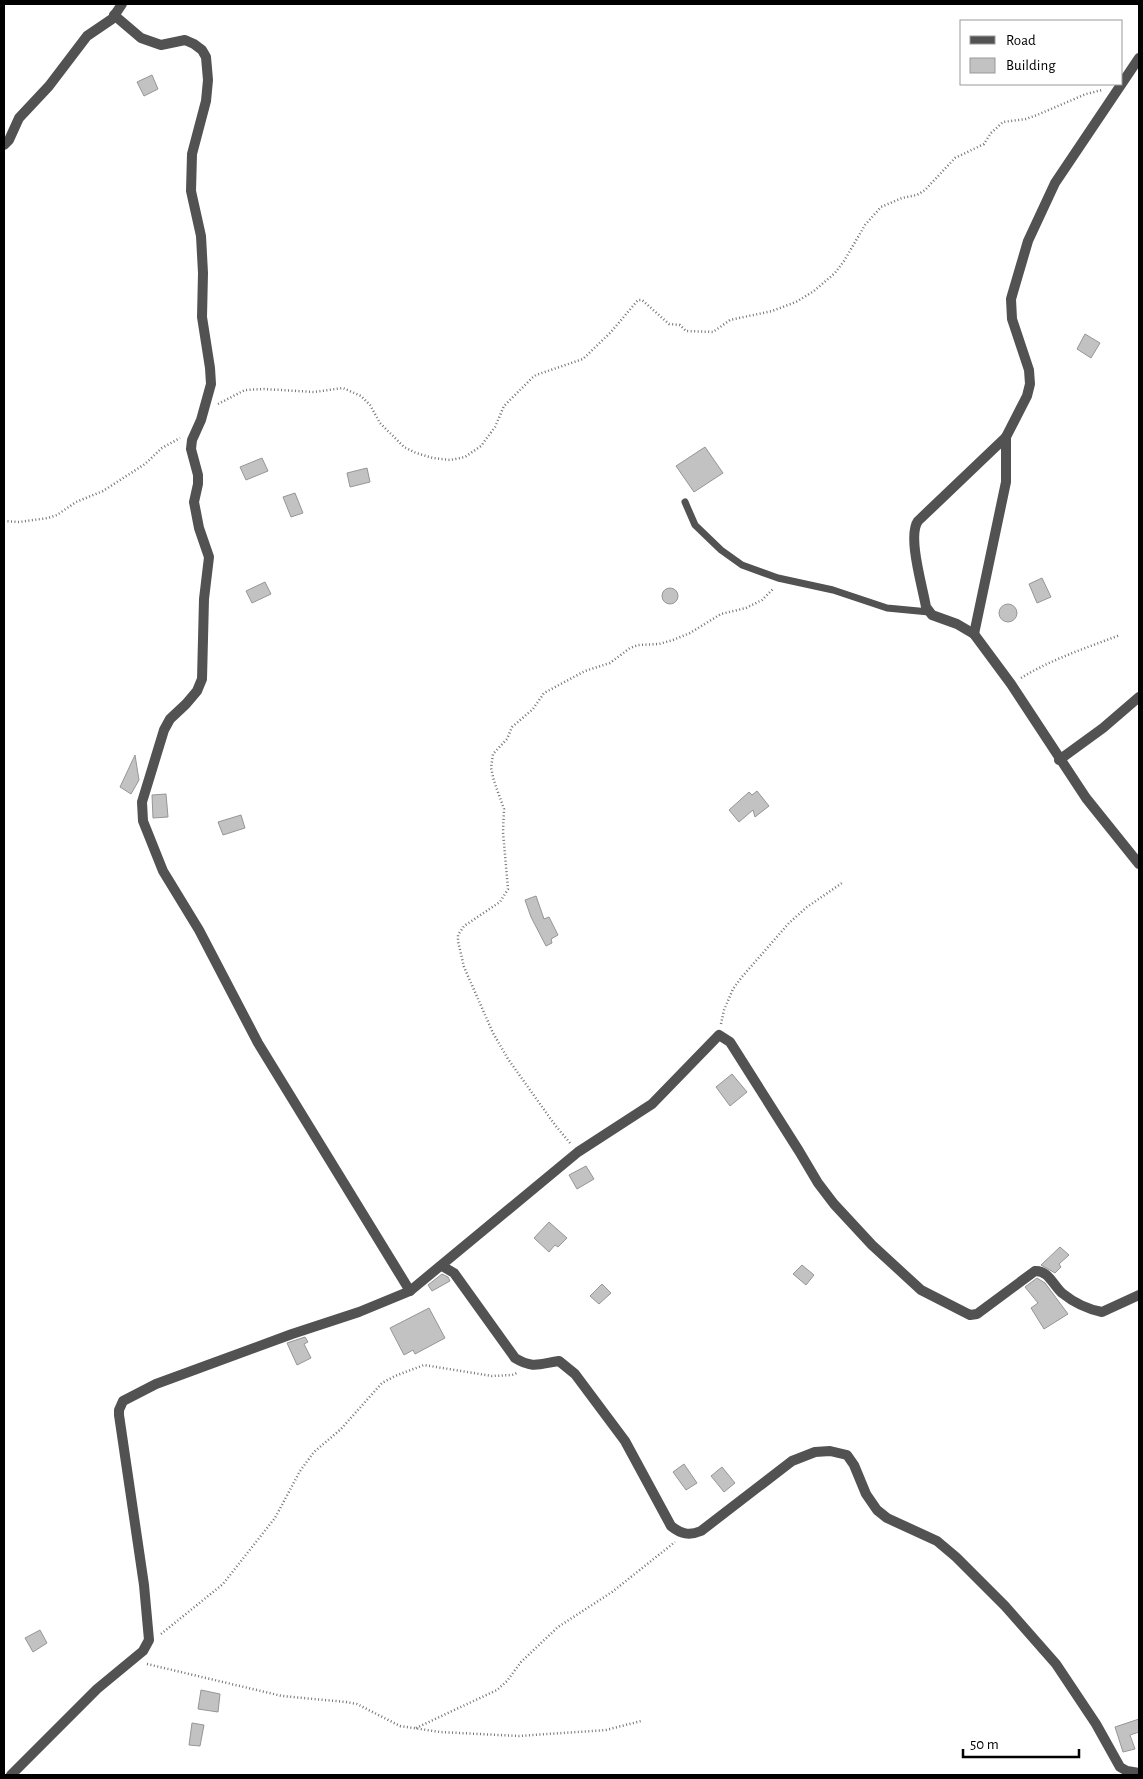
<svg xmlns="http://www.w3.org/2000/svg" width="1143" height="1779" viewBox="0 0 1143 1779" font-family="'Alegreya Sans',sans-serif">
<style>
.building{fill:#c2c2c2;stroke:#969696}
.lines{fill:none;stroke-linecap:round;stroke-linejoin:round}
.path{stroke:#747474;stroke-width:2.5;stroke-dasharray:1 2.5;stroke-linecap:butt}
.service{stroke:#525252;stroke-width:7}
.minor{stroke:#525252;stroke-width:10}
</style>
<rect width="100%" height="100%" fill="#fff"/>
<!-- building -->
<g class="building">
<polygon points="152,75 158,89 144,96 137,82"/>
<polygon points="1085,334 1100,343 1091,358 1077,349"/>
<polygon points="705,447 723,473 694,492 676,466"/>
<polygon points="262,458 268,471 246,480 240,467"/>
<polygon points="367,468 370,482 350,487 347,473"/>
<polygon points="295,493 303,513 291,517 283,497"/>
<polygon points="1042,578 1051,597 1037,603 1029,584"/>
<polygon points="265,582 271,594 252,603 246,591"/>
<circle cx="670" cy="596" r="8"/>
<circle cx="1008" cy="613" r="9"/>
<polygon points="135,755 139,780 131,794 120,787"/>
<polygon points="757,791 769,806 755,817 753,810 739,822 729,810 749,792 752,795"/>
<polygon points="166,794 168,817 153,818 152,795"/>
<polygon points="241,815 245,828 223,835 218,822"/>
<polygon points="536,896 544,919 549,917 558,935 551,939 552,943 546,946 531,917 525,900"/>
<polygon points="732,1074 747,1092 730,1106 716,1087"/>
<polygon points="586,1166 594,1179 577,1189 569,1175"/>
<polygon points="549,1222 567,1238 558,1247 555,1245 549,1252 534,1238"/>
<polygon points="1060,1247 1069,1255 1059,1264 1061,1267 1055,1273 1041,1265"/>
<polygon points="802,1265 814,1275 806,1285 793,1274"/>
<polygon points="442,1274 448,1277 450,1281 432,1291 428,1285"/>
<polygon points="1037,1278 1045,1283 1068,1314 1044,1329 1031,1308 1038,1303 1025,1287"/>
<polygon points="602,1284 611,1293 599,1304 590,1296"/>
<polygon points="429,1308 445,1338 415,1354 413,1350 404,1355 390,1328"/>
<polygon points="305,1337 308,1342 304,1344 311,1358 297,1365 287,1343"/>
<polygon points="684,1464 697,1483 686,1490 673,1472"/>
<polygon points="722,1467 735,1483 724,1492 711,1476"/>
<polygon points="40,1630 47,1643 33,1652 25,1638"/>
<polygon points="201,1690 220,1694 218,1712 198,1709"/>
<polygon points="1139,1719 1139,1732 1130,1735 1135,1749 1123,1752 1115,1727"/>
<polygon points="192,1723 204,1725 200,1746 189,1745"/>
</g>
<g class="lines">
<!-- path -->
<g class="path">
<polyline points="218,404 245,390 264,389 314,392 343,388 361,396 370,405 380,423 404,447 416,453 433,458 450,460 465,457 481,446 495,427 504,406 532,378 536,375 583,359 611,332 638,300 642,300 669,324 680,325 686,331 713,332 730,320 772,311 796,302 814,291 835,273 844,261 865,225 881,207 902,198 917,195 925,190 955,158 984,144 991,133 1003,122 1026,119 1037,115 1086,94 1102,90"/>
<polyline points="4,521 19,522 48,518 57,515 76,502 103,491 145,464 162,448 180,438"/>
<path d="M1021 678C1052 659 1086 648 1120 635"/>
<polyline points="721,1024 724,1010 733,989 741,978 789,923 807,907 842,883"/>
<polyline points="570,1143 555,1125 508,1059 493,1033 464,967 458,941 458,935 464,926 500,902 508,889 503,832 504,809 494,781 491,768 493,754 507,739 512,727 533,709 544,693 585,671 610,663 630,648 638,645 659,644 673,640 690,633 721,614 746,608 762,600 774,588"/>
<polyline points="161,1634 223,1584 275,1518 300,1471 314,1452 341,1429 382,1383 395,1376 424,1365 492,1376 512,1375 517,1373"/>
<polyline points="147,1664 282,1696 346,1702 357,1704 400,1726 440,1732 519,1736 606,1730 641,1721"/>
<polyline points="416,1728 497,1690 507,1681 521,1662 558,1627 612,1592 675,1542"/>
</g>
<!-- service -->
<polyline class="service" points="685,502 695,525 721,550 742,565 778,578 833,590 887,608 929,612"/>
<!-- minor -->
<g class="minor">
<polyline points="114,15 141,38 161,45 185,40 194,44 202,50 206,57 208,80 206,101 192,154 191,191 201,236 203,273 202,317 210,368 211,384 201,420 192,440 191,449 198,475 198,484 194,502 199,528 209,557 204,599 202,679 197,691 186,704 170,719 164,730 142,802 143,821 163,871 199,930 258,1043 410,1291"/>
<path d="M1139 58 1055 183 1028 241 1011 299 1012 319 1029 370 1030 384 1027 396 1006 437 918 521C907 536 923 588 926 607L932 615 957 624 974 634 1011 684 1086 798 1139 864"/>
<polyline points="4,145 9,140 19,118 49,86 87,36 112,19 122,4"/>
<polyline points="974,634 1006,482 1006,437"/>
<polyline points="1059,760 1103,728 1139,697"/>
<path d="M442 1266 454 1273 515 1358C533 1369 539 1364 559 1361L575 1374 625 1441 671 1526C681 1534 689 1536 701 1531L792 1461 815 1452 830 1451 847 1455 854 1465 866 1494 877 1510 887 1518 937 1541 956 1557 1005 1606 1056 1664 1096 1724 1120 1767 1127 1771 1139 1773"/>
<path d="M11 1775 97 1689 143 1651 149 1640 144 1585 119 1415V1410L123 1401 156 1384 292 1334 359 1312 410 1291 578 1152 652 1104 719 1035 730 1042 799 1151 818 1183 834 1204 872 1245 921 1290 970 1315 977 1314 1035 1271C1048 1270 1053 1285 1062 1293 1073 1302 1087 1309 1102 1312L1139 1295"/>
</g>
</g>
<!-- border -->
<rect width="1143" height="1779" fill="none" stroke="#000000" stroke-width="10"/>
<!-- legend -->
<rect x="960" y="20" width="162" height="65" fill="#ffffff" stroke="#999999"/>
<rect x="970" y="36" width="25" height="8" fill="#525252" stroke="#999999"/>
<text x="1006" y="45" font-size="15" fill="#000000">Road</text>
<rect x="970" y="58" width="25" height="15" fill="#c2c2c2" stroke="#999999"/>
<text x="1006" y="70" font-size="15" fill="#000000">Building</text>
<!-- scale -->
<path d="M963 1749v8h116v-8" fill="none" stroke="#000000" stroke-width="2.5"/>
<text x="970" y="1749" font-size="15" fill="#000000" stroke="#ffffff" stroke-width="4" paint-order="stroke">50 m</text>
</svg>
